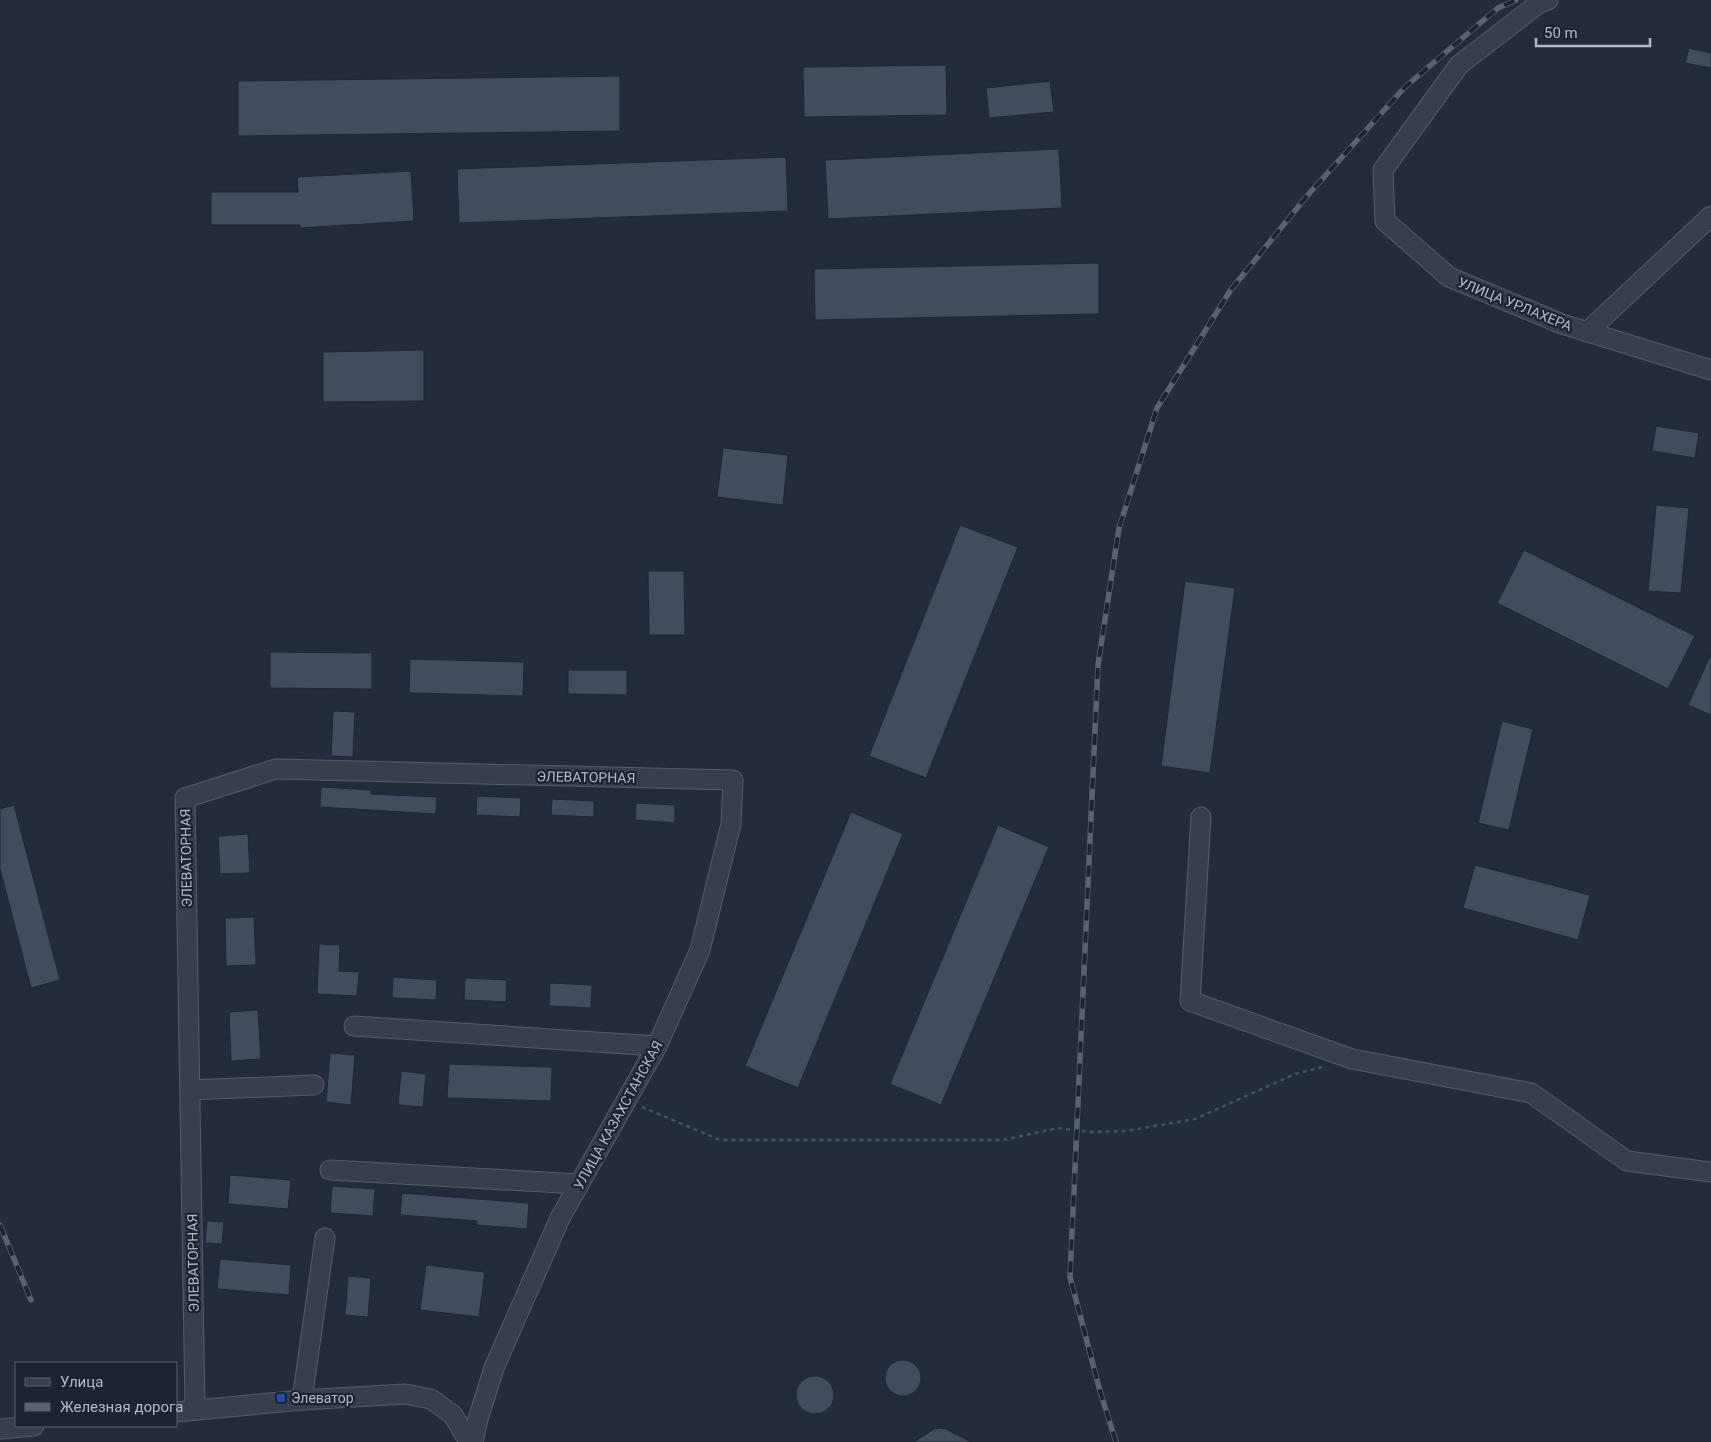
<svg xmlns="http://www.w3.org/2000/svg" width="1711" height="1442" viewBox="0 0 1711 1442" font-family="Roboto,sans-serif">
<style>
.building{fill:#434b5e;stroke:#1f2533}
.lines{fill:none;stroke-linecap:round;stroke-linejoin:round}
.minor-casing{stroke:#565c6a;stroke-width:21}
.path{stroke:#44555a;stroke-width:2.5;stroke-dasharray:4 4;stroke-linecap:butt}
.minor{stroke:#383e4c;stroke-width:19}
.rail-casing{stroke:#5a6173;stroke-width:5.5}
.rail{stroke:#1d2331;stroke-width:4;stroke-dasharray:11;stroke-linecap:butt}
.transit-dot{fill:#1a4fb4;stroke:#1d2331;stroke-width:2}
.labels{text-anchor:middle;stroke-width:4.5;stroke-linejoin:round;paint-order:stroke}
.street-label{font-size:14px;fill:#b4b9c8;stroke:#1d2331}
.poi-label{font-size:14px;fill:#b4b9c8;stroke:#1d2331;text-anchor:start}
</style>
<rect width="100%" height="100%" fill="#242c3c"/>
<!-- building -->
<g class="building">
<polygon points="1689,48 1711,53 1711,68 1685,63"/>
<polygon points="946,65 947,115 804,117 803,67"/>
<polygon points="620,76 620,131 238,136 238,81"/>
<polygon points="1050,81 1054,112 989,118 986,88"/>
<polygon points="1059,149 1062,208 828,219 825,160"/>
<polygon points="786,157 788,211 459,223 457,169"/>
<polygon points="411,171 414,221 300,228 300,225 211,225 211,192 298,192 297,177"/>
<polygon points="1099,263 1099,314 815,320 814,269"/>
<polygon points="424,350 424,401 323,402 323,352"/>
<polygon points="1656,426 1699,433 1695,458 1652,451"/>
<polygon points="723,448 788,455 783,505 717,497"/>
<polygon points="1656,505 1689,508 1681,593 1648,591"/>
<polygon points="960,525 1018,547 926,778 869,756"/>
<polygon points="1524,550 1695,636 1668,689 1497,603"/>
<polygon points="648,571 684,571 685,635 649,635"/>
<polygon points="1185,581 1235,588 1210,773 1161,766"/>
<polygon points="270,652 372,653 372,689 270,688"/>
<polygon points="1711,654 1711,715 1688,705"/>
<polygon points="410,659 524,662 523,696 409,693"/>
<polygon points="568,670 627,670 627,695 568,694"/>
<polygon points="333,711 355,712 353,757 331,756"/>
<polygon points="1502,721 1533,729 1509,830 1478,823"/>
<polygon points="321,787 371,790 371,794 437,797 436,814 320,807"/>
<polygon points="477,796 521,798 520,817 476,815"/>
<polygon points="552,799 594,801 594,817 551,815"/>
<polygon points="636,803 675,805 675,823 635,820"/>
<polygon points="14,805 60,980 31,988 0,869 0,809"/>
<polygon points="851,812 903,834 798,1088 745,1066"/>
<polygon points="998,825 1049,847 941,1105 890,1084"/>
<polygon points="248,834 250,873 220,874 218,836"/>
<polygon points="1475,865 1590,895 1578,940 1463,908"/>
<polygon points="254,917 256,965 226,966 225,918"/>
<polygon points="319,944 340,945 339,971 359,972 357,996 317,994"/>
<polygon points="393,977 437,980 436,1000 392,998"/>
<polygon points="465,978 507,980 506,1002 464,1000"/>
<polygon points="550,983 592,985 591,1008 549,1006"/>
<polygon points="258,1010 261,1059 231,1061 229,1012"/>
<polygon points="330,1053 355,1055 351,1105 326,1102"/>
<polygon points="449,1064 552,1067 551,1101 447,1098"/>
<polygon points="401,1071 426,1074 423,1107 398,1105"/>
<polygon points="230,1175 291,1180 288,1209 228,1204"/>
<polygon points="332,1186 375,1189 373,1216 330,1213"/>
<polygon points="402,1193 529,1203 527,1229 476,1225 477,1221 400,1215"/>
<polygon points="207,1221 224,1222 222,1244 205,1243"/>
<polygon points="220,1259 291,1265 289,1295 217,1289"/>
<polygon points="426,1265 485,1272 479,1317 420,1310"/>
<polygon points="348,1276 371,1278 368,1317 345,1315"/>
<circle cx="903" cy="1378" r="18"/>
<circle cx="815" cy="1395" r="19"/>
<polygon points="940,1428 946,1429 971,1442 914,1442 934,1429"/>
</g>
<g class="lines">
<!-- minor casing -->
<g class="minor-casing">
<g id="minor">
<polyline points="1548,0 1538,4 1459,65 1383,170 1385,221 1449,277 1562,324 1711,370"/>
<polyline points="1587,332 1711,216"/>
<polyline points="1201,817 1190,1001 1352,1059 1531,1093 1627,1161 1711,1172"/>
<polyline points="354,1026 657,1046"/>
<polyline points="190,1090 314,1085"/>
<polyline points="330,1170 579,1184"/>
<polyline points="302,1400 325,1238"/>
<polyline points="195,1410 185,798 276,769 733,780 731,824 700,950 657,1046 560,1218 494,1368 478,1419 473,1442"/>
<polyline points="176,1412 302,1400 405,1394 431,1399 453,1415 469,1442"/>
<polyline points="0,1429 34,1426"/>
</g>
</g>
<!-- path -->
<polyline class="path" points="642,1107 720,1140 1003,1140 1058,1128 1091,1132 1126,1131 1195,1119 1295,1074 1322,1067"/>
<!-- minor -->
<use href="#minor" class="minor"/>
<!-- rail casing -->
<g class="rail-casing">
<g id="rail">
<polyline points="0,1225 31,1300"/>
<polyline points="1116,1442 1100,1391 1070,1277 1098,665 1119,528 1157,408 1230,291 1306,197 1405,87 1498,8 1516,0"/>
</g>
</g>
<!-- rail -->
<use href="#rail" class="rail"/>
</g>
<!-- markers -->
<rect class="transit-dot" x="276" y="1393" width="10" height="10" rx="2.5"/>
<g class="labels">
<!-- street labels -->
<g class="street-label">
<text transform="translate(1515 304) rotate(22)" y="5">УЛИЦА УРЛАХЕРА</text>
<text transform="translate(586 777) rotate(1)" y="5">ЭЛЕВАТОРНАЯ</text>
<text transform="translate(186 858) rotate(-91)" y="5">ЭЛЕВАТОРНАЯ</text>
<text transform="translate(618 1115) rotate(-61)" y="5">УЛИЦА КАЗАХСТАНСКАЯ</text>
<text transform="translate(193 1263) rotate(-91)" y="5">ЭЛЕВАТОРНАЯ</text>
</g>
<!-- poi labels -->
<g class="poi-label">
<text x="291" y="1403">Элеватор</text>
</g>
</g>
<!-- legend -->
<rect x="15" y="1362" width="162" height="65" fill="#1d2331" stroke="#595f6d"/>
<rect x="25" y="1378" width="25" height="8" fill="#383e4c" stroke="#595f6d"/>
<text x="60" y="1387" font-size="15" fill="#b4b9c8">Улица</text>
<rect x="25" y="1403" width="25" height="8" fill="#5a6173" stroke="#595f6d"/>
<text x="60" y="1412" font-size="15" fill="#b4b9c8">Железная дорога</text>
<!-- scale -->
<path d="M1536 38v8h114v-8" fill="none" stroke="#b4b9c8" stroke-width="2.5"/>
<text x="1544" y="38" font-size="15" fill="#b4b9c8" stroke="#1d2331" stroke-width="4" paint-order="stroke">50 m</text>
</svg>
